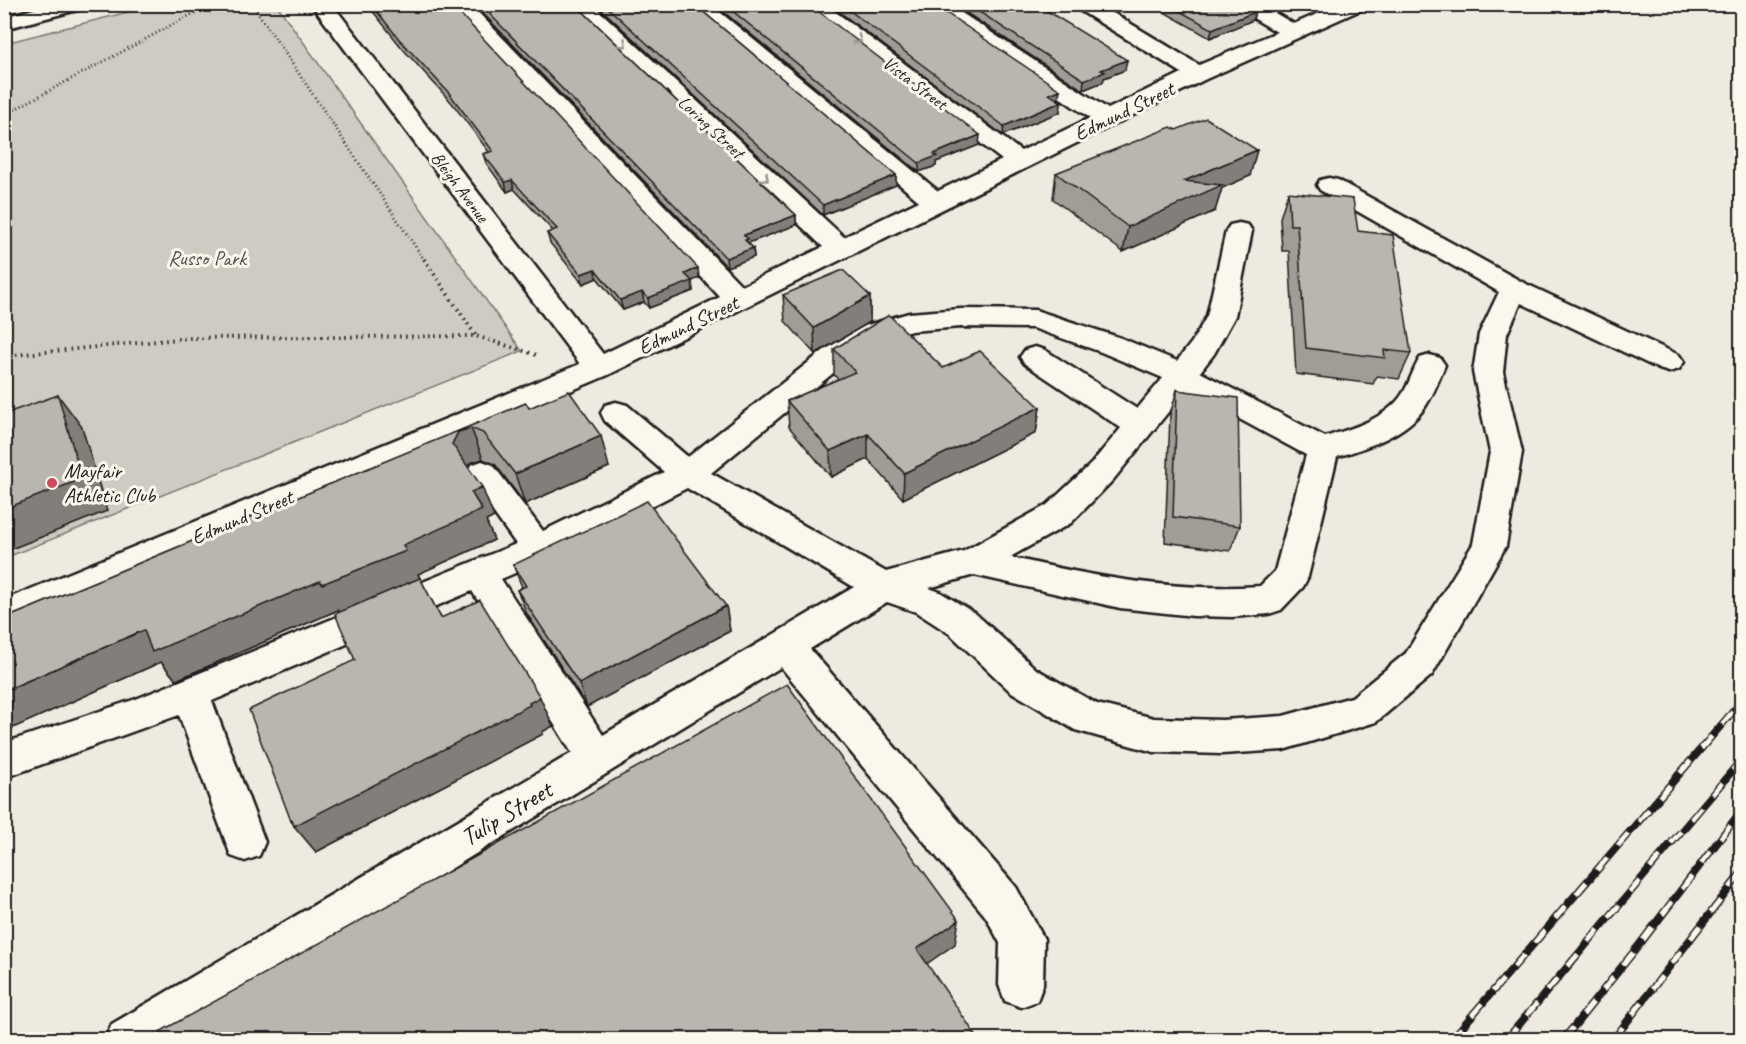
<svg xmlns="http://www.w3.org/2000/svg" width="1746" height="1044" viewBox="0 0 1746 1044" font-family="Caveat,sans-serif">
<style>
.green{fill:#ceccc2;stroke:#75746f;stroke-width:1.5}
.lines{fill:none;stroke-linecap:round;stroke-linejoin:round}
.minor-casing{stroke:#1c1c1c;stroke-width:5}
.path-far1{stroke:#1c1c1c;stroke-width:3;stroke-dasharray:1 3;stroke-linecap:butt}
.path{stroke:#1c1c1c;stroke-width:4;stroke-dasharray:1.5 4.5;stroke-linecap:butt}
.minor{fill:#fbf7ec;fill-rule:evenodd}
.rail-casing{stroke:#1c1c1c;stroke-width:8}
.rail{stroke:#fbf7ec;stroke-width:5;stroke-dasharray:16;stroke-linecap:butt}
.wall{fill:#9f9d96;stroke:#1c1c1c;stroke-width:1.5}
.shaded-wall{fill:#827f7a;stroke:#1c1c1c;stroke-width:1.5}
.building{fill:#b9b6af;stroke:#1c1c1c;stroke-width:1.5}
.oneway{stroke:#97948e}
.poi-dot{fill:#d1495b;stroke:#fbf7ec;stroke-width:2}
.labels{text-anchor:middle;stroke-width:6;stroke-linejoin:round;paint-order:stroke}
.far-street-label{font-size:18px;fill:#1c1c1c;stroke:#fbf7ec}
.street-label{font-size:21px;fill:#1c1c1c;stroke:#fbf7ec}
.park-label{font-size:21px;fill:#51514e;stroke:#fbf7ec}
.poi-label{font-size:21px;fill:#1c1c1c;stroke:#fbf7ec;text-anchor:start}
.near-street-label{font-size:26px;fill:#1c1c1c;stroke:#fbf7ec}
</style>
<rect width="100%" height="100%" fill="#eeeadf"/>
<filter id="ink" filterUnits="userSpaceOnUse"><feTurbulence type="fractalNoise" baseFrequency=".0167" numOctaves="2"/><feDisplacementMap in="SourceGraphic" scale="12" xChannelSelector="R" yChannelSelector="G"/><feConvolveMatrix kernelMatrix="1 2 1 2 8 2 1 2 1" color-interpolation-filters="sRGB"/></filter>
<g filter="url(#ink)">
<!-- green -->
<polygon class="green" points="156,5 277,5 522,351 5,558 5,43"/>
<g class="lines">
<!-- minor casing -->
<g class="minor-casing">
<g id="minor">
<polygon points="52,4 88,4 85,8 4,29 4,17"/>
<polygon points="311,4 332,4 603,354 720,297 448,4 470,4 742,286 823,247 570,4 592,4 844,237 919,201 687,4 710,4 938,191 1002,160 801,4 825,4 1021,151 1090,118 923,4 948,4 1108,109 1182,73 1076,8 1073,4 1098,4 1199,65 1277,32 1236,8 1233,4 1259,4 1294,24 1340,4 1368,4 1365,8 1206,79 608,375 4,630 4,600 580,364"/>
<path d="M1329 178 1338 180 1524 283 1679 355 1684 362 1679 369 1669 372 1659 369 1521 303 1507 334 1503 372 1522 452 1506 546 1432 675 1376 722 1283 750 1222 754 1154 752 1075 730 1010 691 950 634 916 612 887 602 810 649 1016 887 1044 939 1043 985 1037 1001 1021 1007 1005 1001 999 985 1000 943 986 917 781 667 171 1040H105L112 1024 572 753 472 591 212 701 265 842 259 856 245 861 231 856 179 715 4 778V743L136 699 516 544 471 481 466 473 471 465 482 461 493 465 543 531 664 472 605 421 601 413 605 405 616 402 627 405 688 457 823 351 864 326 909 313 961 309 1035 310 1121 338 1177 361 1192 342 1207 316 1226 231 1230 225 1239 223 1248 225 1252 231 1235 316 1214 354 1200 372 1325 437C1351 429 1388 418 1403 393 1410 382 1413 369 1420 358L1430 355 1440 358 1445 365C1439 379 1434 394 1425 407 1406 435 1368 447 1337 457L1308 577 1303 587 1281 610 1269 614 1232 617 1194 616 1120 608 974 575 929 588 940 592 976 614 1036 669 1097 704 1154 718 1222 720 1283 716 1352 697 1406 653 1473 544 1490 452 1473 372 1479 334 1499 292 1320 190 1317 185 1320 180ZM961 327 1033 328 1101 352 1163 378 1137 409 1045 350 1035 347 1025 350 1020 357 1025 364 1121 428 1091 464 1047 505 964 551 886 572 711 473 843 365 884 340 911 331ZM1186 390 1306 455 1275 571 1260 586C1175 592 1093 577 1010 557L1071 523 1113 480ZM687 488 854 587 603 735 501 579 550 558Z"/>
</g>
</g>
<!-- path-far1 -->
<g class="path-far1">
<polyline points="252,4 425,261"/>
<polyline points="4,115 211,4"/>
</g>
<!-- path -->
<g class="path">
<polyline points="424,259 476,336"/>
<polyline points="4,356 189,338 476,336 540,356"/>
</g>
<!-- minor -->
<use href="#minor" class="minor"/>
<!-- rail casing -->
<g class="rail-casing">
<g id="rail">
<polyline points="1451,1040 1742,701"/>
<polyline points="1506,1040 1742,759"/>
<polyline points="1563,1040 1640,944 1742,810"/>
<polyline points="1613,1040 1742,872"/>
</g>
</g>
<!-- rail -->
<use href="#rail" class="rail"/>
</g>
<!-- wall -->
<g class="wall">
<polygon points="367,4 451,4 699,278 692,281 693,291 649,308 644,302 623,310 597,278 583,284 550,243 547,233 553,231 514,189 507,192 486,163 483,154 489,152 452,103 402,48"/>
<polygon points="474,4 575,4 796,215 796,225 748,243 753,248 754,257 727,267"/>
<polygon points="596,4 694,4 896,175 896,185 823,215"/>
<polygon points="714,4 809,4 979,145 936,162 936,166 919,172"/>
<polygon points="829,4 933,4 1058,99 1057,100 1061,102 1060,112 1003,135"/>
<polygon points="953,4 1036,4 1125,70 1104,78 1103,82 1083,90"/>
<polygon points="1150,4 1243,4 1253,20 1210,38"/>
<polygon points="1264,4 1291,4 1276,11"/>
<polygon points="1176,130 1250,176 1222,188 1215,211 1123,252 1053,199 1056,173"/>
<polygon points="1288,192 1358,231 1411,353 1399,379 1377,376 1373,384 1296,374 1289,251 1282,251 1280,218"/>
<polygon points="783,295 870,296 870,322 815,354 785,321"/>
<polygon points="834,349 943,368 1040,407 1036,433 903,499 868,459 831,477 789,427 787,401 838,379 834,375"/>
<polygon points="1177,390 1240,526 1230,551 1165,542 1170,415"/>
<polygon points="526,403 529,408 609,467 525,504 495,464 483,459 470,463 468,467 494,517 486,521 494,540 418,574 441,618 553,726 542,732 543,734 316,852 355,660 338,610 176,680 161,662 13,728 4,619"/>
<polygon points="513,565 726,606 730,631 587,707 527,614 517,590 522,587"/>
</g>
<!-- shaded-wall -->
<g class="shaded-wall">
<polygon points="1278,4 1291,4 1276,11"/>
<polygon points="1255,12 1253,20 1210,38 1212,29"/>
<polygon points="1127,60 1125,70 1104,78 1103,82 1083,90 1084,80 1101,70"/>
<polygon points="1060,90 1058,99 1047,103 1049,94"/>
<polygon points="1061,102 1060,112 1003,135 1004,126"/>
<polygon points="980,135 979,145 936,162 936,166 919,172 919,163 934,154"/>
<polygon points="1257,150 1250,176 1222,188 1215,211 1123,252 1128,227 1184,181"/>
<polygon points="896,175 896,185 823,215 823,205"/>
<polygon points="512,180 514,189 507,192 505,182"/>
<polygon points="796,215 796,225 748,243 749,248 744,235"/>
<polygon points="753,248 754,257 727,267 726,258"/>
<polygon points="698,268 699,278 692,281 693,291 649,308 648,298 685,274"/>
<polygon points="595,269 597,278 583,284 581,274"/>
<polygon points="642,292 644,302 623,310 620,300"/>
<polygon points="870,296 870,322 815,354 814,328"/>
<polygon points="58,395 82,427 107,511 6,551 4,549 4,509"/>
<polygon points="1040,407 1036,433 903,499 904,473"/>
<polygon points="471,428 483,459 470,463 464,474 452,444 458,432"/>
<polygon points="868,434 868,459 831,477 830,451"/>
<polygon points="601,436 609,467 525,504 515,474"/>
<polygon points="482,487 494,517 486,521 494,540 418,574 421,580 340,614 338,610 176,680 161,662 13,728 4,721 4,691 144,630 403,545 471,492"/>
<polygon points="726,606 730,631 587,707 579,684"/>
<polygon points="540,697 553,726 542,732 543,734 316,852 294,826 295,826 291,821"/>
<polygon points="959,920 955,944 915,972 917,949"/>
</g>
<!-- building -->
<g class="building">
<polygon points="371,4 451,4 698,268 685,274 692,281 648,298 642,292 620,300 595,269 581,274 547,233 557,229 512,180 505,182 483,154 493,151 449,93 399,39"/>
<polygon points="480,4 575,4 796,215 744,235 748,239 745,240 753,248 726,258"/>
<polygon points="604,4 694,4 896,175 823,205"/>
<polygon points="724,4 809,4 980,135 934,154 937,156 919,163"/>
<polygon points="841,4 933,4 1060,90 1049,94 1061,102 1004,126"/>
<polygon points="967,4 1036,4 1127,60 1101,70 1105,72 1084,80"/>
<polygon points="1167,4 1243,4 1255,12 1212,29"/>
<polygon points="1206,118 1257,150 1184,181 1222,185 1128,227 1056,173 1171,127 1176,130"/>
<polygon points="1288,192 1353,199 1358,231 1393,235 1411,353 1384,350 1385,358 1306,348 1297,225 1290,225"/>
<polygon points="843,270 870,296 814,328 783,295"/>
<polygon points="889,315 943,368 980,351 1040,407 904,473 868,434 830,451 787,401 855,372 834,349"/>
<polygon points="1177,390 1238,398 1240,526 1173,517"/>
<polygon points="569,391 601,436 515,474 483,433 471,428 458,432 452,444 482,487 471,492 482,510 403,545 406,551 322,584 320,581 152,652 144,630 4,691 4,619 526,403 529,408"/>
<polygon points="58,395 82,479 4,509 4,414"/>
<polygon points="647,501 726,606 579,684 517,590 526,586 513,565"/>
<polygon points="420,578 441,618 480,600 540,697 529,703 530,705 294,826 292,820 291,821 249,710 355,660 335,614"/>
<polygon points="787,684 959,920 917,949 979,1040 145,1040"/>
</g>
<!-- one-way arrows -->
<defs><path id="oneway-chevron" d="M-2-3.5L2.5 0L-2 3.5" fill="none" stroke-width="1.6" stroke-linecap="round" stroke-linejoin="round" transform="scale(1.5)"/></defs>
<g class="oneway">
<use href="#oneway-chevron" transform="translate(858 40) rotate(37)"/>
<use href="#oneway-chevron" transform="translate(623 44) rotate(43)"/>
<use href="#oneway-chevron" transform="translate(765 178) rotate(43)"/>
</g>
</g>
<!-- markers -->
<circle class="poi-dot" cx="52" cy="483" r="6"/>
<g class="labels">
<!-- far-street labels -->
<g class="far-street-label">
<text transform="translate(915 83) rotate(37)" y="6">Vista Street</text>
<text transform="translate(711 127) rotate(43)" y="6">Loring Street</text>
<text transform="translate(460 187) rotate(53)" y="6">Bleigh Avenue</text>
</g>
<!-- street labels -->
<g class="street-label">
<text transform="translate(1124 111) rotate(-26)" y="7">Edmund Street</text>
<text transform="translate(688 325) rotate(-26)" y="7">Edmund Street</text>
<text transform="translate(242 517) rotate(-23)" y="7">Edmund Street</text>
</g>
<!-- park labels -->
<g class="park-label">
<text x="207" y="265">Russo Park</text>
</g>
<!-- poi labels -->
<g class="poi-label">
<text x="64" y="478">Mayfair<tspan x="64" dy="24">Athletic Club</tspan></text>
</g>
<!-- near-street labels -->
<g class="near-street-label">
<text transform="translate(506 813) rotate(-31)" y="9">Tulip Street</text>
</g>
</g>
<!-- margin -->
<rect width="1746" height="1044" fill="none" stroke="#fbf7ec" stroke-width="24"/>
<rect x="12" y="12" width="1722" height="1020" fill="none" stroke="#1c1c1c" stroke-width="2" filter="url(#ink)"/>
</svg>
